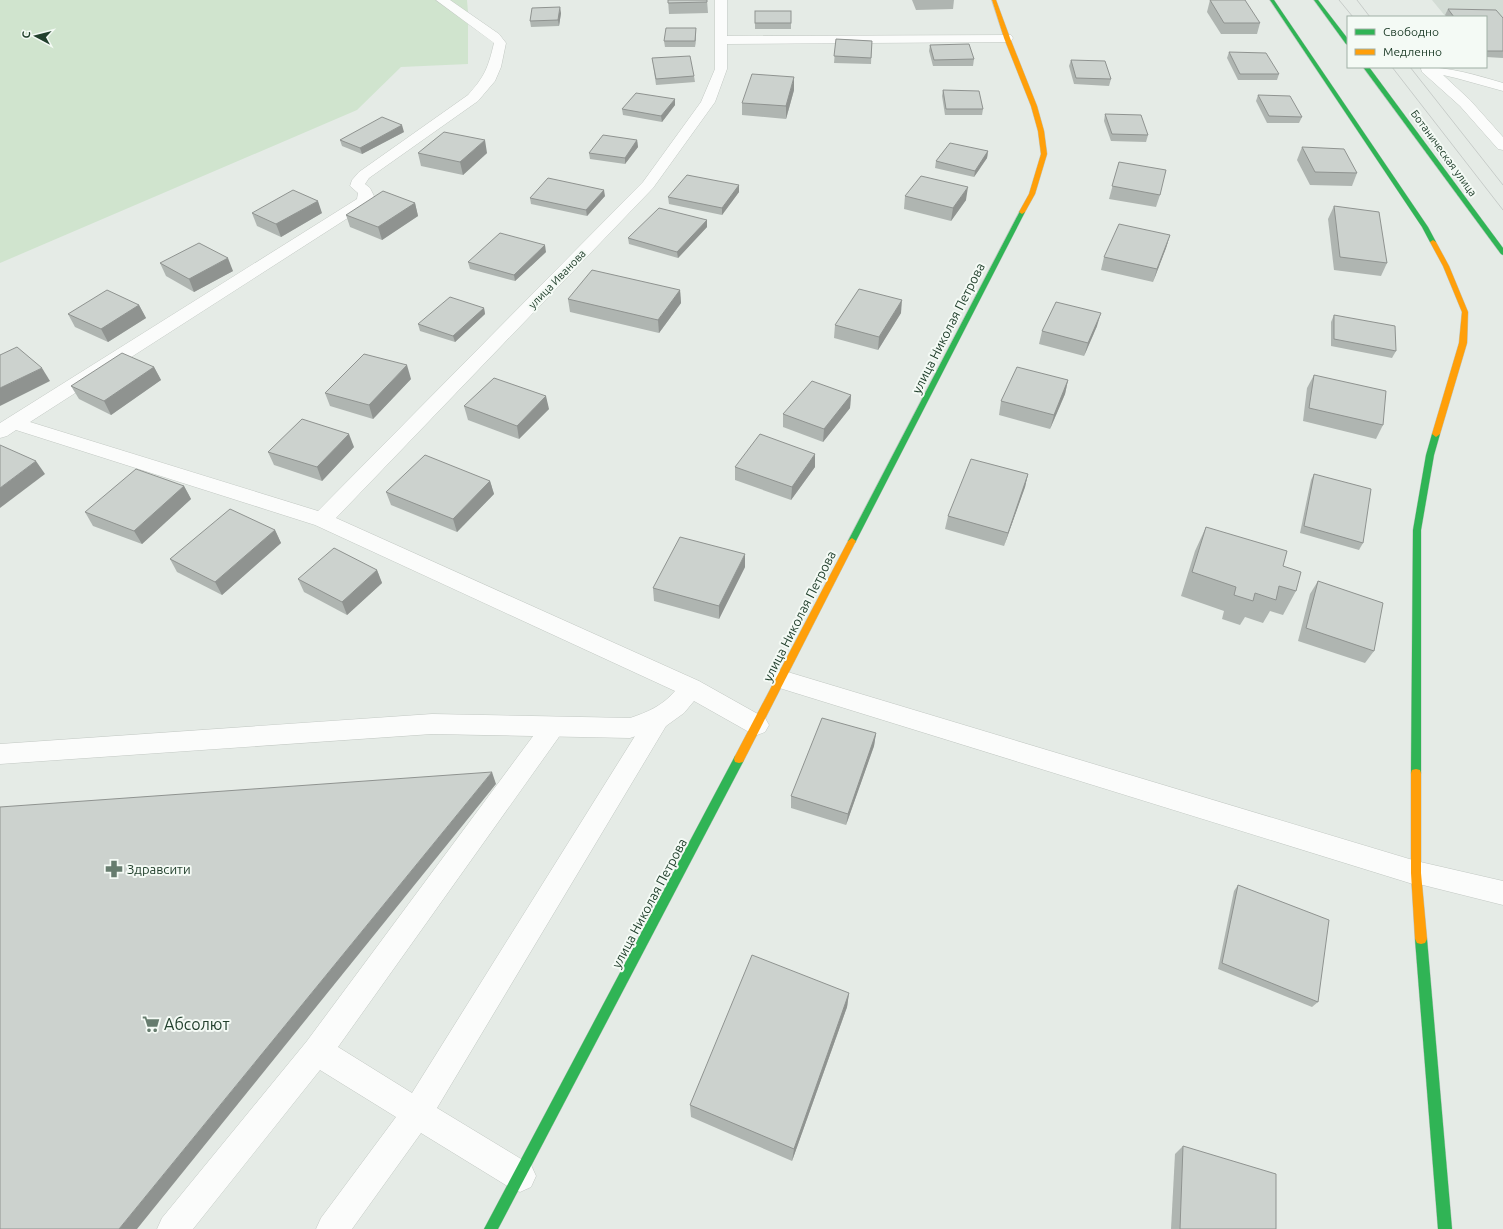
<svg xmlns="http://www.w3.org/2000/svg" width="1503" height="1229" viewBox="0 0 1503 1229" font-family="Ubuntu,sans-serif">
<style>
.built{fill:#d3dcd5}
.green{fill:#d0e4ce}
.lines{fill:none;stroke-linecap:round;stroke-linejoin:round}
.lane-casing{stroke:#c2c8c3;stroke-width:1}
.street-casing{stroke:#c2c8c3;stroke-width:1}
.fast-casing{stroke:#bfc7c2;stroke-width:1}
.slow-casing{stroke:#bfc7c2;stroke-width:1}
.lane{fill:#fbfcfb;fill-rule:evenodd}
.street{fill:#fbfcfb;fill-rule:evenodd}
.fast{fill:#30b455;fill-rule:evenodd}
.slow{fill:#ff9f0a;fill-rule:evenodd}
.tram{stroke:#c7ccc9;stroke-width:1}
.wall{fill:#afb5b1}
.shaded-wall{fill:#8f9390}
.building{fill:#ccd2ce;stroke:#8f9390}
.labels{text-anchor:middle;stroke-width:4;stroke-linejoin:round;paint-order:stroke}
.far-street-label{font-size:11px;fill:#22402d;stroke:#f4faf5}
.street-label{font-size:13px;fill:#22402d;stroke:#f4faf5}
.poi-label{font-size:13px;fill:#22402d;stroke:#f4faf5;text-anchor:start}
.near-poi-label{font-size:16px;fill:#22402d;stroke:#f4faf5;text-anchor:start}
</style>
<rect width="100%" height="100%" fill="#e5ebe6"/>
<!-- built -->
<polygon class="built" points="1432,0 1503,0 1503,57 1486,17 1446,17"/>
<!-- green -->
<polygon class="green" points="0,0 467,0 468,12 468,64 401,67 357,110 0,263"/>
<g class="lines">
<!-- lane casing -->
<g class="lane-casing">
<g id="lane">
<path d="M1422 67C1450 67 1476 75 1503 83V91L1456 78 1443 75 1470 100 1503 137V150L1498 149 1460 106 1422 72 1421 69Z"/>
<polygon points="658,709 666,712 670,719 666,726 437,1108 531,1165 536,1176 531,1187 520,1192 509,1187 421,1133 352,1229 316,1229 321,1218 396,1117 320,1070 193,1229 157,1229 162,1218 307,1041 545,720 553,717 561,720 565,727 561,734 338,1047 412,1093 650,712"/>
<polygon points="1416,861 1503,881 1503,905 1407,881 1403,873 1407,865"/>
</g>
</g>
<!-- street casing -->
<g class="street-casing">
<g id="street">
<path d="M436 0H450L499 34 506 43 501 67 495 81 478 101 369 178 365 184 370 188 374 196 368 205 30 422 318 511 643 182 701 102 715 69V0H727V36L1011 35 1013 38 1011 41 1007 42 727 44V69L715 102 653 188 336 518 699 681 765 718 769 725 765 732 757 735 749 732 694 701 684 713 666 726 630 738 432 734 0 764V744L432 714 630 718C648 712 662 706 675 691L315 525 16 430 7 436 0 438V423L357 199 358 193 350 186 352 180 359 172 468 95C485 76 488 68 494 43Z"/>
<polygon points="781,670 1416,861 1425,865 1429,873 1425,881 1416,885 773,686 769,679 773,672"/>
</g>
</g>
<!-- fast casing -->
<g class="fast-casing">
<g id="fast">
<polygon points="1270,0 1274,0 1428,227 1436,242 1435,243 1430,242 1422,227"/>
<polygon points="1314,0 1318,0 1348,39 1348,45 1346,44"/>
<polygon points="1363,67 1369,67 1503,248 1503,255 1501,254"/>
<polygon points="1020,211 1025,212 856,541 855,543 849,543 848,541"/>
<polygon points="1436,431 1440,434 1434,455 1421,530 1421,773 1420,776 1416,777 1412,776 1411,773 1413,530 1426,455 1432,434"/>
<polygon points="739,755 743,756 744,759 743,762 498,1229 484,1229 735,756"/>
<polygon points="1421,934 1425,935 1427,939 1452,1229 1438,1229 1415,939 1417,935"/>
</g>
</g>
<!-- slow casing -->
<g class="slow-casing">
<g id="slow">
<polygon points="992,0 996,0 1010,38 1037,106 1044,131 1047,154 1035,194 1025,212 1022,214 1019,212 1029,194 1041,154 1038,131 1031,106 1004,38"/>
<polygon points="1433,240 1436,242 1449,266 1468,312 1467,343 1440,434 1436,437 1432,434 1459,343 1462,312 1443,266 1430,242"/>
<polygon points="852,538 856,541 743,762 739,763 735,762 734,759 735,756 848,541"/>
<polygon points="1416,769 1420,770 1421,773 1421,873 1427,939 1425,943 1421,944 1417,943 1415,939 1411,873 1411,773 1412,770"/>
</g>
</g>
<!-- lane -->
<use href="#lane" class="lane"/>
<!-- street -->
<use href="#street" class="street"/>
<!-- fast -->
<use href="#fast" class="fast"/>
<!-- slow -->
<use href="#slow" class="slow"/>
<!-- tram -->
<g class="tram">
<polyline points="1339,0 1353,17"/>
<polyline points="1357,0 1370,17"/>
<polyline points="1392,67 1503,210"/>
<polyline points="1410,67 1503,185"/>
</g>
</g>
<!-- wall -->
<g class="wall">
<polygon points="668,0 707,0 708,13 669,14"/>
<polygon points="912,0 954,0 953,9 916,10"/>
<polygon points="1210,0 1260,23 1257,34 1221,34 1207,12"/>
<polygon points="1448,9 1503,18 1503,58 1486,57 1486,17 1447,17 1445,15"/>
<rect x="755" y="11" width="36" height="18"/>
<polygon points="561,13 559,26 531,27 530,21"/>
<polygon points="696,28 695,47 665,47 664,41"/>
<polygon points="836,39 872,41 871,64 834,63"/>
<polygon points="930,45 974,59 973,66 933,66 929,51"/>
<polygon points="1229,52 1279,74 1277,80 1238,80 1227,58"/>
<polygon points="652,58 694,76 695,82 656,85 653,64"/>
<polygon points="1071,60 1111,79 1109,86 1074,84 1069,66"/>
<polygon points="794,90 786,119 742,115 742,103"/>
<polygon points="943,90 983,109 982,115 945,115 942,96"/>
<polygon points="1258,95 1302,117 1299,123 1267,123 1256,101"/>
<polygon points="675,105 662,122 623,115 622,109"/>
<polygon points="1105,114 1148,135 1146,142 1111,141 1104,121"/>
<polygon points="404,132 362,154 342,146 340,140"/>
<polygon points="637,140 638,147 625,164 590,159 589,153"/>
<polygon points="1302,147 1357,173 1352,186 1310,185 1297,160"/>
<polygon points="988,151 987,158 974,177 935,168 936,161"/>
<polygon points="418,153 487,153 463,175 421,166"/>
<polygon points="1119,162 1160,195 1156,207 1109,199"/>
<polygon points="739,185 739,192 722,215 669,204 668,197"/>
<polygon points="605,196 587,216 531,204 530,198"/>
<polygon points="905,196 966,200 951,221 904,209"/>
<polygon points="415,203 418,216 382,240 350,227 346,215"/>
<polygon points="1334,206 1387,263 1381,276 1334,270 1328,219"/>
<polygon points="252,213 322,213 281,237 257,226"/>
<polygon points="707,227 678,258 629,244 628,238"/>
<polygon points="1170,235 1166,248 1153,282 1101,270 1104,257"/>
<polygon points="546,252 515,281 470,269 468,262"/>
<polygon points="160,263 233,271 194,292 166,276"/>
<polygon points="680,290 681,303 659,333 570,312 568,299"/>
<polygon points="139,305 146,318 108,342 75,327 68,314"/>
<polygon points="484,308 485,314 455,342 420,331 418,324"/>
<polygon points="901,313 878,350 834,338 835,325"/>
<polygon points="1334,315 1396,351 1392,358 1331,346 1331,322"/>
<polygon points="1097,326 1084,356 1039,344 1042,331"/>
<polygon points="154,367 161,380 111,415 79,399 71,386"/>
<polygon points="1314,375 1383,425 1376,439 1303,421 1307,388"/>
<polygon points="411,379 373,419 330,406 325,393"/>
<polygon points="1068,380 1065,394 1050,429 999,415 1001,401"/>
<polygon points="851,395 850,408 823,442 783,427 783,414"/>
<polygon points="464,406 549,409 519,439 468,420"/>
<polygon points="354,447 322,481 274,465 268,452"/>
<polygon points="735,467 815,467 791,500 735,480"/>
<polygon points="1028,474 1025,487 1004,546 945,529 948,516"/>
<polygon points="1314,474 1363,543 1359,550 1300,533 1311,480"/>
<polygon points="490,481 494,494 457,532 391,505 386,492"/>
<polygon points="184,486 191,499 142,544 93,526 85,512"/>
<polygon points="1206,527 1283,566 1296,591 1283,615 1270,611 1263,623 1245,617 1240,625 1222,619 1224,611 1181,596 1195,551"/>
<polygon points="275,530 281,543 222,595 177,572 170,559"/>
<polygon points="745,567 719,619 654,601 653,588"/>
<polygon points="377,570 382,583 347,615 304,592 298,579"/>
<polygon points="1318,581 1374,651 1365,663 1298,641 1310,594"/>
<polygon points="876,733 874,746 846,825 791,808 791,796"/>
<polygon points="1238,885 1318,1002 1312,1007 1218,969 1234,891"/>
<polygon points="849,993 847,1007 792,1161 691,1117 690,1105"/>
<polygon points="1183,1146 1276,1229 1171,1229 1175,1154"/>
</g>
<!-- shaded-wall -->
<g class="shaded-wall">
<polygon points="560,7 561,13 559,26 558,20"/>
<polygon points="696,28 696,34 695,47 695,41"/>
<polygon points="794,77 794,90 786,119 786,106"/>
<polygon points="675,99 675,105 662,122 661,116"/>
<polygon points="402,125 404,132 362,154 360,148"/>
<polygon points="485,140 487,153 463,175 460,162"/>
<polygon points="637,140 638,147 625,164 625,158"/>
<polygon points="988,151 987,158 974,177 975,171"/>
<polygon points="739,185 739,192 722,215 722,208"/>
<polygon points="968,187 966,200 951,221 953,208"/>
<polygon points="604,190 605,196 587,216 586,210"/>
<polygon points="318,201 322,213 281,237 276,224"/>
<polygon points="415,203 418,216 382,240 378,227"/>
<polygon points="707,220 707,227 678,258 677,252"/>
<polygon points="1170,235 1166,248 1153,282 1157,269"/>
<polygon points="545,245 546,252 515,281 514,275"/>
<polygon points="228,258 233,271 194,292 189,279"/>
<polygon points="680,290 681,303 659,333 658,320"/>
<polygon points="902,300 901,313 878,350 879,337"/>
<polygon points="139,305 146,318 108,342 101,329"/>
<polygon points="484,308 485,314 455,342 453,336"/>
<polygon points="1101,313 1097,326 1084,356 1088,343"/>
<polygon points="407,365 411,379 373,419 369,405"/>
<polygon points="154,367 161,380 111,415 104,401"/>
<polygon points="42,368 50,381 0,406 0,388"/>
<polygon points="1068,380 1065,394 1050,429 1054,415"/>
<polygon points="851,395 850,408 823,442 824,429"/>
<polygon points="546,396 549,409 519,439 517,426"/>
<polygon points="349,434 354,447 322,481 317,467"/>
<polygon points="815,454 815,467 791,500 792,487"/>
<polygon points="36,461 45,474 0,508 0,488"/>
<polygon points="1028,474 1025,487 1004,546 1008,533"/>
<polygon points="490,481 494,494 457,532 453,519"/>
<polygon points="184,486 191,499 142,544 134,531"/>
<polygon points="275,530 281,543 222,595 215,582"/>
<polygon points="745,554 745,567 719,619 719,606"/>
<polygon points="377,570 382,583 347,615 342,602"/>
<polygon points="876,733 874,746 846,825 848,814"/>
<polygon points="492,772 496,784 137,1229 119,1229"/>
<polygon points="849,993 847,1007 792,1161 794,1149"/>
</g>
<!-- building -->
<g class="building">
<polygon points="668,0 707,0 707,2 668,3"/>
<polygon points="1210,0 1245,0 1260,23 1224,23"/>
<polygon points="560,7 558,20 530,21 532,8"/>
<polygon points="1448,9 1496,10 1503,18 1503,51 1486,51 1486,17 1454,17"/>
<rect x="755" y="11" width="36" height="12"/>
<polygon points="666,28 696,28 695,41 664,41"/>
<polygon points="836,39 872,41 871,58 834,56"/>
<polygon points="969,44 974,59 934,60 930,45"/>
<polygon points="1229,52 1266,53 1279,74 1240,74"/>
<polygon points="690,56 694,76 656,79 652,58"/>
<polygon points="1071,60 1105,61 1111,79 1076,78"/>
<polygon points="752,74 794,77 786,106 742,103"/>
<polygon points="943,90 979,91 983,109 946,109"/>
<polygon points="636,93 675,99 661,116 622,109"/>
<polygon points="1258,95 1290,96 1302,117 1269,116"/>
<polygon points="1105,114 1141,115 1148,135 1112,134"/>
<polygon points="382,117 402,125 360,148 340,140"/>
<polygon points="444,132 485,140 460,162 418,153"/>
<polygon points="603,135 637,140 625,158 589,153"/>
<polygon points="950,143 988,151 975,171 936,161"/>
<polygon points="1302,147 1344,149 1357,173 1315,172"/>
<polygon points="1119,162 1166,170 1160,195 1112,186"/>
<polygon points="687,175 739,185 722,208 668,197"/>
<polygon points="921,176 968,187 953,208 905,196"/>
<polygon points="548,178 604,190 586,210 530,198"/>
<polygon points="293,190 318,201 276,224 252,213"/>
<polygon points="383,191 415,203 378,227 346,215"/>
<polygon points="1334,206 1379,212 1387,263 1340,257"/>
<polygon points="659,208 707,220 677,252 628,238"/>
<polygon points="1119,224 1170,235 1157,269 1104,257"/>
<polygon points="500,233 545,245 514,275 468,262"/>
<polygon points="199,243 228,258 189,279 160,263"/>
<polygon points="592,270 680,290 658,320 568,299"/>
<polygon points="859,289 902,300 879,337 835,325"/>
<polygon points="107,290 139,305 101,329 68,314"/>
<polygon points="450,297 484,308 453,336 418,324"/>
<polygon points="1056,302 1101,313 1088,343 1042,331"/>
<polygon points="1334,315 1395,326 1396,351 1334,339"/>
<polygon points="17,347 42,368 0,388 0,355"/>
<polygon points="122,353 154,367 104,401 71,386"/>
<polygon points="364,354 407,365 369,405 325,393"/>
<polygon points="1017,367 1068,380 1054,415 1001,401"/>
<polygon points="1314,375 1386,391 1383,425 1309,408"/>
<polygon points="494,378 546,396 517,426 464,406"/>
<polygon points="812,381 851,395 824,429 783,414"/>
<polygon points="302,419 349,434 317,467 268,452"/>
<polygon points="760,434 815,454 792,487 735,467"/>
<polygon points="0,445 36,461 0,488"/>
<polygon points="425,455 490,481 453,519 386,492"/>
<polygon points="971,459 1028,474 1008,533 948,516"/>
<polygon points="136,469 184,486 134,531 85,512"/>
<polygon points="1314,474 1371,489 1363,543 1304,526"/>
<polygon points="230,509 275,530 215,582 170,559"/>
<polygon points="1206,527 1287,551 1283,566 1301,572 1296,591 1279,586 1276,600 1255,593 1253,601 1234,595 1236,587 1192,572"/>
<polygon points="680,537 745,554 719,606 653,588"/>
<polygon points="334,548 377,570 342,602 298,579"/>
<polygon points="1318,581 1383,603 1374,651 1306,628"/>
<polygon points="822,718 876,733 848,814 791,796"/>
<polygon points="492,772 119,1229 0,1229 0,807"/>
<polygon points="1238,885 1329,920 1318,1002 1222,963"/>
<polygon points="752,955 849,993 794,1149 690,1105"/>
<polygon points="1183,1146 1276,1174 1276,1229 1180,1229"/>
</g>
<!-- icons -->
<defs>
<g id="pharmacy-bare" transform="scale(1.38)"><path d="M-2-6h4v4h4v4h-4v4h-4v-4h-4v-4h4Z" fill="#667c6e" stroke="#f4faf5" stroke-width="2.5" paint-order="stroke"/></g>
<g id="supermarket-bare" transform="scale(1.38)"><path d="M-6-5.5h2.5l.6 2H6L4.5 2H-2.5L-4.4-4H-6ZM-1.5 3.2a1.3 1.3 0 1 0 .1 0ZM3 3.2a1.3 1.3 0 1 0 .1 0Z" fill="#667c6e" stroke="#f4faf5" stroke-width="2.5" paint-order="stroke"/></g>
</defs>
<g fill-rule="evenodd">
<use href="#pharmacy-bare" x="114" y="869"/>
<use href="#supermarket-bare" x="151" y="1024"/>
</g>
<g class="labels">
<!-- far-street labels -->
<g class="far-street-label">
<text transform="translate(1444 153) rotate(54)" y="4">Ботаническая улица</text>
<text transform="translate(557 279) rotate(-46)" y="4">улица Иванова</text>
</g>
<!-- street labels -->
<g class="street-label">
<text transform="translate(948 328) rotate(-63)" y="5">улица Николая Петрова</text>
<text transform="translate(799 616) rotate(-63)" y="5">улица Николая Петрова</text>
<text transform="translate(649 903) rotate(-62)" y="5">улица Николая Петрова</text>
</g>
<!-- poi labels -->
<g class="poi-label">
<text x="127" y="874">Здравсити</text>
</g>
<!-- near-poi labels -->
<g class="near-poi-label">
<text x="164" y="1030">Абсолют</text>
</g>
</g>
<!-- legend -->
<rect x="1347" y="16" width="140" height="52" fill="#f4faf5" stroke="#a0b0a5"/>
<rect x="1355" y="29" width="20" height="6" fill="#30b455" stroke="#a0b0a5"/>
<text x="1383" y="36" font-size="12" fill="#22402d">Свободно</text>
<rect x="1355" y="49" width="20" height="6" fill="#ff9f0a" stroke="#a0b0a5"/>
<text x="1383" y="56" font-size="12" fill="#22402d">Медленно</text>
<!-- north arrow -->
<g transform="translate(36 36) rotate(277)" stroke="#f4faf5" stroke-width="3" paint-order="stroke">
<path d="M0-3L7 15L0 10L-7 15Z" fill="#22402d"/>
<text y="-6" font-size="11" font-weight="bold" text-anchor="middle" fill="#22402d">С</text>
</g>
</svg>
